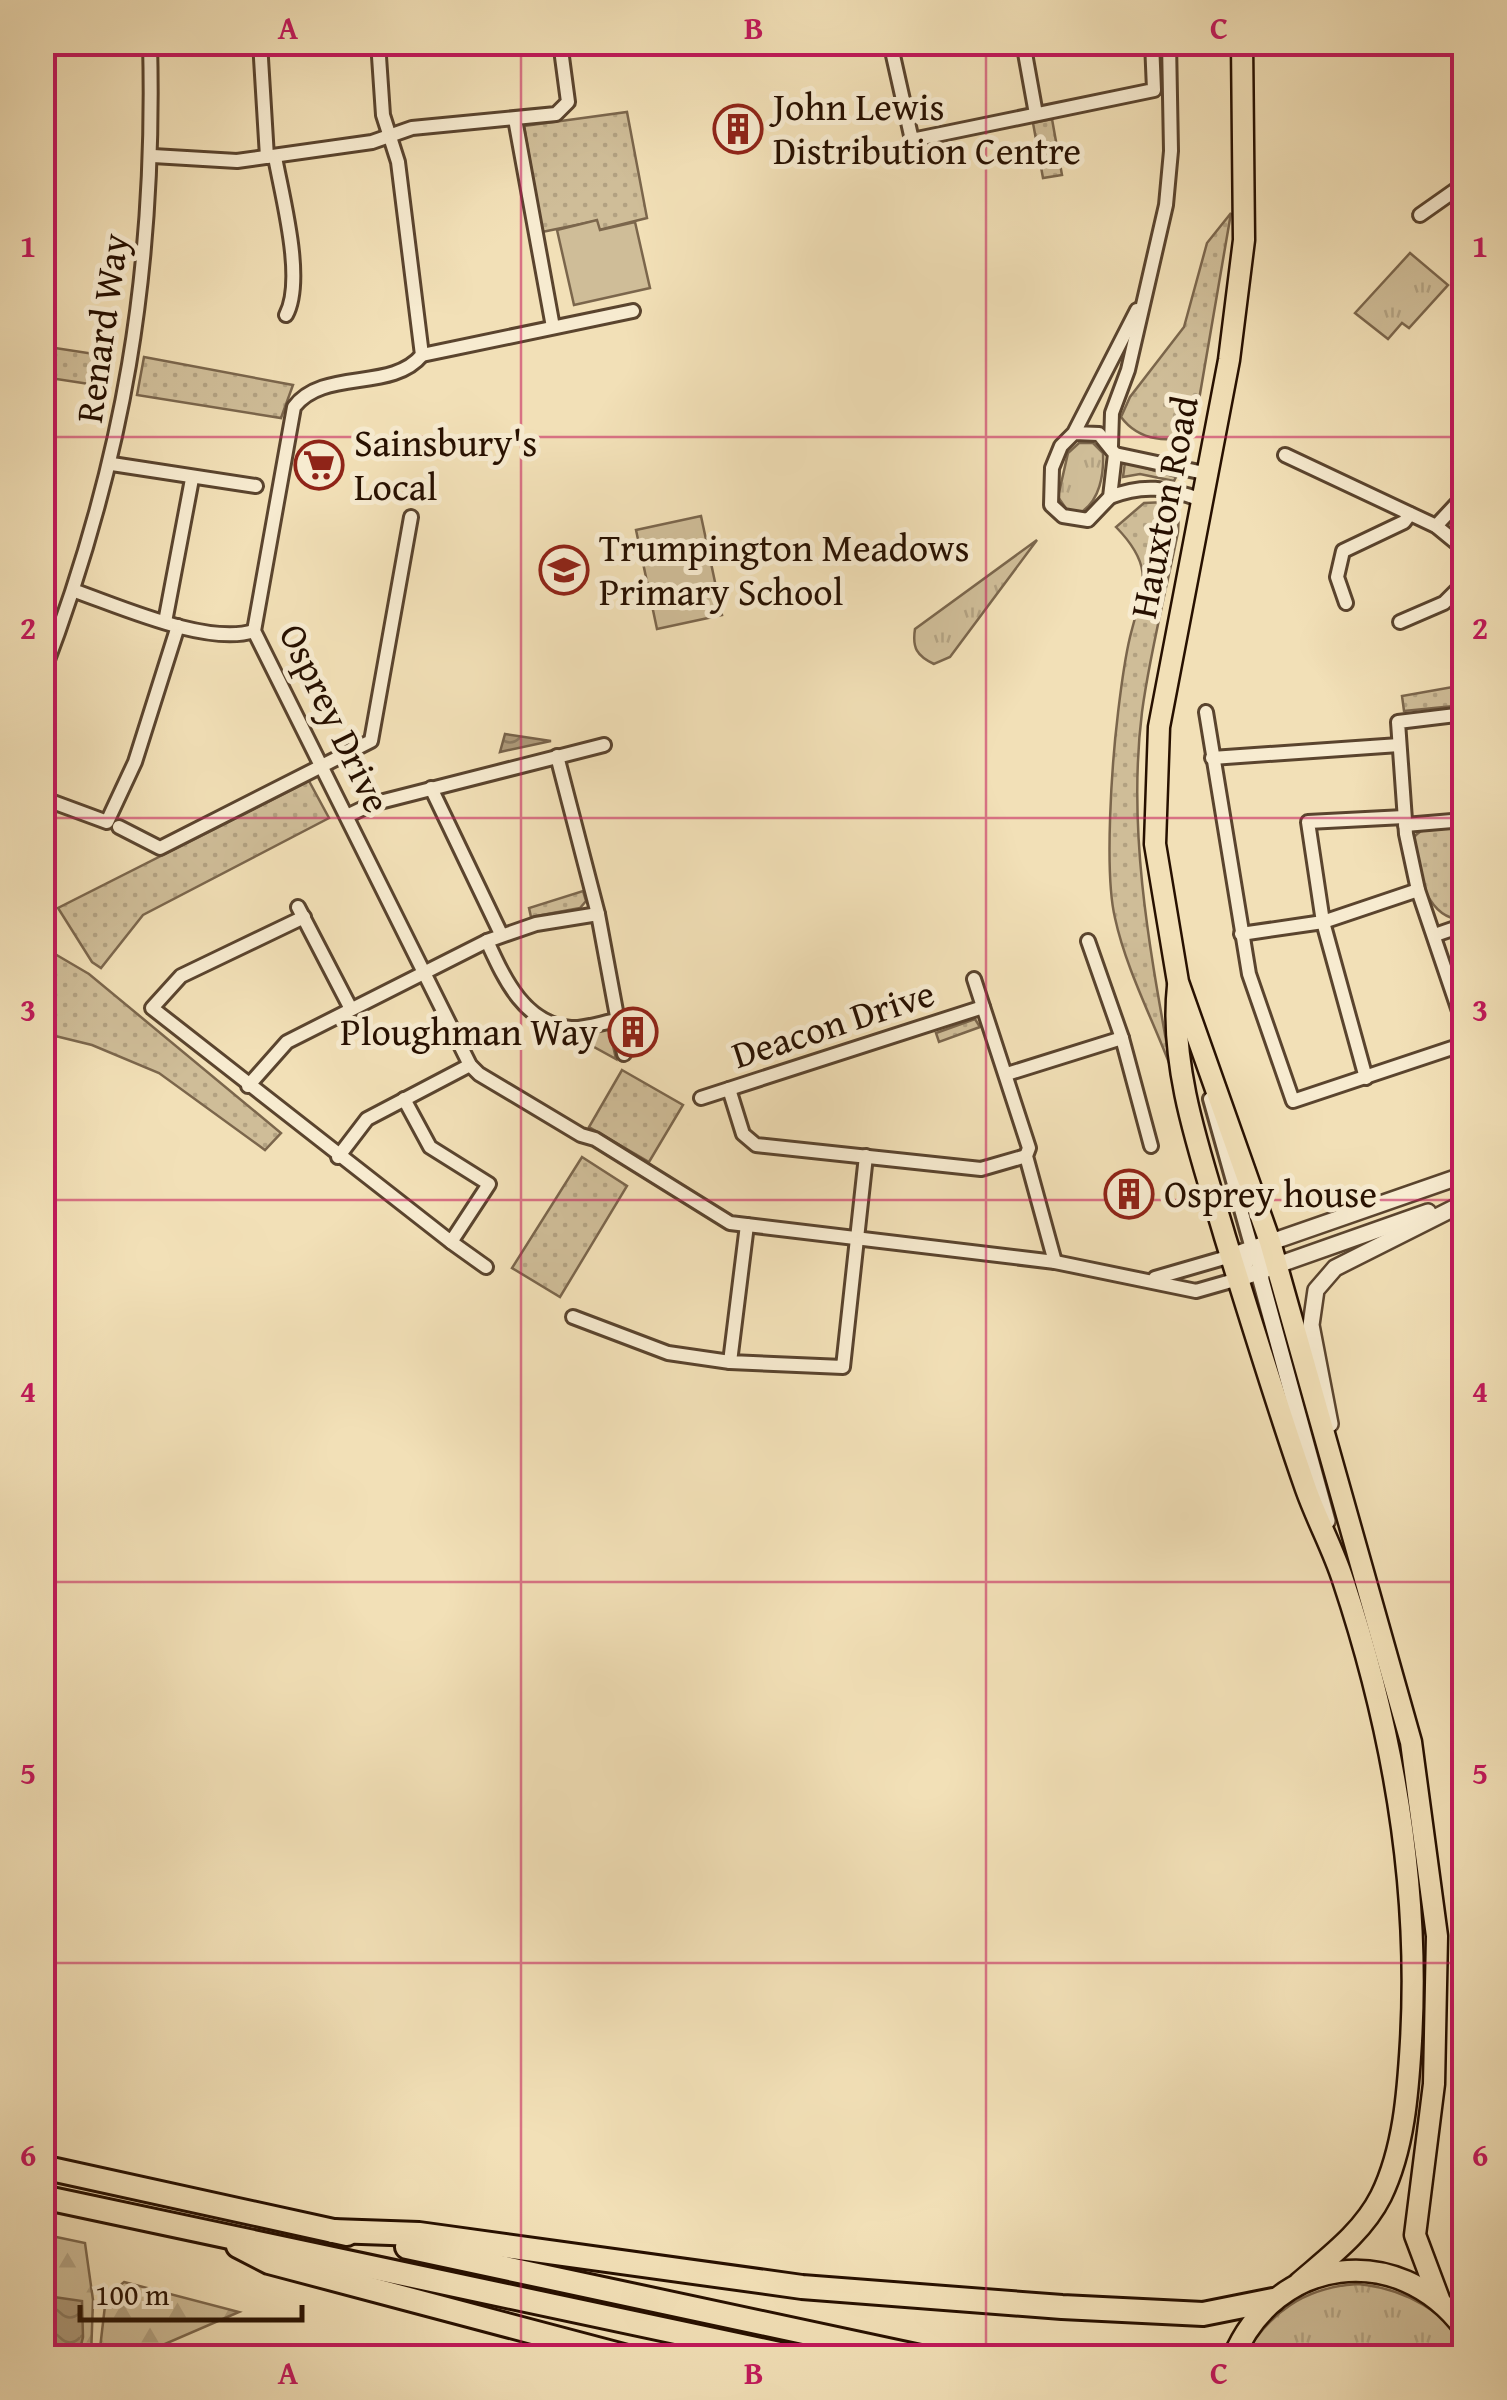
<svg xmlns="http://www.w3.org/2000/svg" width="1507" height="2400" viewBox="0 0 1507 2400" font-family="'Gentium Book Plus',serif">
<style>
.grass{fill:url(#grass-tufts);stroke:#7b664c;stroke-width:2.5}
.forest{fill:url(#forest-firs);stroke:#7b664c;stroke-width:2.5}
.park{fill:url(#park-dots);stroke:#7b664c;stroke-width:2.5}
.pitch{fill:#cfbd98;stroke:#7b664c;stroke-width:2.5}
.water{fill:url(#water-waves);stroke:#776249;stroke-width:2.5}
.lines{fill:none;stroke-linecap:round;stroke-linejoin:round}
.minor-casing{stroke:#5a442e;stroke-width:18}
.tertiary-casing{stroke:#5a442e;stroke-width:20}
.primary-casing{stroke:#271000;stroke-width:25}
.trunk-casing{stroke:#271000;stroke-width:25}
.motorway-casing{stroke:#271000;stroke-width:28}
.minor{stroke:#f7ebd0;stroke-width:12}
.tertiary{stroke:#f7ebd0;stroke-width:15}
.primary{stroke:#f2e0b7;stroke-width:20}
.trunk{stroke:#f2e0b7;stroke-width:20}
.motorway{stroke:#f2e0b7;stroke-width:22}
.grid{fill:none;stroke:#c2185b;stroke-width:2.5;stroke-opacity:0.55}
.labels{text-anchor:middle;stroke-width:10;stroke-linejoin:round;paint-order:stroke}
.poi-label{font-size:38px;fill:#271000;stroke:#f7ebd0;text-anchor:start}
.street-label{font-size:38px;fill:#271000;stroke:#f7ebd0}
.neatline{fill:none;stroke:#c2185b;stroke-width:4}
.grid-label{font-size:32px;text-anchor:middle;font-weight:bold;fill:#c2185b}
</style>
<defs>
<pattern id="grass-tufts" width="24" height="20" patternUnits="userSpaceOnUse" patternTransform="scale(2.5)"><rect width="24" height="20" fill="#cfbd98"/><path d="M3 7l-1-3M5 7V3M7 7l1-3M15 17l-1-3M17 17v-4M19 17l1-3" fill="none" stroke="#b2a181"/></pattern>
<pattern id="forest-firs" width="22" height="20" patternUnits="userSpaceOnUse" patternTransform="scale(2.5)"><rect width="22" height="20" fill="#cfbd98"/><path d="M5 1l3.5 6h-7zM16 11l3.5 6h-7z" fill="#b2a181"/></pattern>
<pattern id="park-dots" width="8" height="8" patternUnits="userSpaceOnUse" patternTransform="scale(2.5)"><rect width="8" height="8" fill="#cfbd98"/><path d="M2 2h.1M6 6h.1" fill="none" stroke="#b2a181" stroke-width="1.8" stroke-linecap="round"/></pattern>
<pattern id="water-waves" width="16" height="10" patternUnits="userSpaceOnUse" patternTransform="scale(2.5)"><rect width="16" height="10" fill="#ad9979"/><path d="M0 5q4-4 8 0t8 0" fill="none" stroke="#8d7b61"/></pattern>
</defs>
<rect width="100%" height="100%" fill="#f2e0b7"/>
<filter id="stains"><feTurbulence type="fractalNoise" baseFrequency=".002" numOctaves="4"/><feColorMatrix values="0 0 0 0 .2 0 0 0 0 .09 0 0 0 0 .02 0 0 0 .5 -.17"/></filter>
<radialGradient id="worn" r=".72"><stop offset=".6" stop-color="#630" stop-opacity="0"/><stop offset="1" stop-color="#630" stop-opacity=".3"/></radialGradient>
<!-- grass -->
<g class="grass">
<polygon points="1410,253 1448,285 1409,328 1402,323 1388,339 1355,313"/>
<path d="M1079 443H1093L1103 453C1104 474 1100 501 1080 513L1067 510 1058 497 1068 453Z"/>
<polygon points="1125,462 1176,477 1174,481 1140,474 1123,477"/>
<path d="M1037 540 950 657 934 664C917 656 912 648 915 629Z"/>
<polygon points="604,1027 610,1032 616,1059 585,1042 585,1031"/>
<path d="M1358 2284C1399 2288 1456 2311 1464 2358H1243C1269 2312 1305 2287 1358 2284Z"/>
</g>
<!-- forest -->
<g class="forest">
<polygon points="42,2234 85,2243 93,2300 91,2357 43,2357"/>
<polygon points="124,2282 239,2312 135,2357 99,2357 106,2297"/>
</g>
<!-- park -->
<g class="park">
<polygon points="627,112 647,218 599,230 596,221 542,232 524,126"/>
<polygon points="1052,119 1062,175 1043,178 1033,123"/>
<path d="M1231 213 1194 429C1173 447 1138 440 1121 417L1130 397 1184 327 1207 243Z"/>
<polygon points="42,346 114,357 109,387 43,377"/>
<polygon points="144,357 293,385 281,418 137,395"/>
<path d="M1167 502 1179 513 1178 532C1166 591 1150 652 1142 712 1127 832 1150 951 1171 1068 1153 1020 1126 969 1115 918 1104 872 1112 762 1118 713 1121 688 1124 662 1130 637 1142 588 1157 569 1116 527L1144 503Z"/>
<polygon points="1464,685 1464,705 1404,711 1402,696"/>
<polygon points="309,781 329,818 143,915 101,968 92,962 58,908"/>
<path d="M1461 827 1464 916 1456 919C1424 913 1416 866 1412 838L1421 831Z"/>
<polygon points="583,891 586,901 580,908 531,917 529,908"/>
<polygon points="43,947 89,974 281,1133 265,1150 159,1073 92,1045 43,1033"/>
<polygon points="975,1019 980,1027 939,1042 936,1033"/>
<polygon points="622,1070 683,1105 649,1162 589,1127"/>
<polygon points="582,1157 627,1186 560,1297 512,1268"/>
</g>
<!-- pitch -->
<g class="pitch">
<polygon points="597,220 600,230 635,222 650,288 574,305 557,230"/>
<polygon points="701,516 722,615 657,629 636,530"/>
</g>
<!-- water -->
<g class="water">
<polygon points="505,734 551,741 500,752"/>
<polygon points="47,2296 82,2301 83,2337 78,2357 57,2357"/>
</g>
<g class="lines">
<!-- minor casing -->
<g class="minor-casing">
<g id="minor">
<polyline points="260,42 267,157"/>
<path d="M378 42 383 115 398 162 422 355C392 392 323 368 294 407L254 631 470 1065 479 1074 581 1135 595 1139 730 1223 1055 1262 1196 1291 1238 1279"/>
<polyline points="890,42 912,140 1154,90 1152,42"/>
<polyline points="1023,42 1036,114"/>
<polyline points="515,119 553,327"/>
<polyline points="153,156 237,161 372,142 412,128 556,114 568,102 560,42"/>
<path d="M275 157C282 196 305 280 286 315"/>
<polyline points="1420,215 1464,184"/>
<polyline points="422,355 633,311"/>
<polyline points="1074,433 1099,434 1115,454 1110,497 1088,520 1063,516 1051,505 1052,468 1061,446 1074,433 1137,310"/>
<polyline points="1111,446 1112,413 1128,370 1166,205 1171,151 1169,42"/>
<polyline points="1115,454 1204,473"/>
<polyline points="1285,455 1436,526 1464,549"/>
<polyline points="112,464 256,486"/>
<path d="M1110 497C1142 484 1168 487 1201 500"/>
<polyline points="1436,526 1464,496"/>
<path d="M75 591C121 607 208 646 254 631"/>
<polyline points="1346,603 1337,577 1343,551 1404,522 1410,514"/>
<polyline points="165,622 192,479"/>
<polyline points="1400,622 1444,603 1464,583"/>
<path d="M42 676C124 462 156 271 150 42"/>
<polyline points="1206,712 1249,974 1293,1101 1464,1044"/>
<polyline points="1464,714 1398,722 1406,834 1418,890 1464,1026"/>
<polyline points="557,756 598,914 624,1054"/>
<polyline points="1212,758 1399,745"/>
<polyline points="431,788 501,934"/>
<polyline points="42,798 107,822 135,762 178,626"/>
<polyline points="349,815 372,804 604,745"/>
<polyline points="1404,817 1308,822 1323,922 1418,890"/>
<polyline points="1405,825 1464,820"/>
<polyline points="119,827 160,848 371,741 411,517"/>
<polyline points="298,907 351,1009"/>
<polyline points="304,917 181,976 152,1008 451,1242 489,1184 430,1147 404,1099"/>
<polyline points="1241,934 1323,922 1366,1078"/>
<polyline points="1435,935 1464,925"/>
<path d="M487 941C504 978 524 1024 571 1028 585 1029 604 1022 618 1020"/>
<polyline points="1088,941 1122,1038 1151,1146"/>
<polyline points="974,979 1029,1148 1026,1156 1055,1262"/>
<polyline points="1007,1074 1122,1038"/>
<polyline points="248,1086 287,1042 487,941 536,924 598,914"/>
<polyline points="729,1089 743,1134 756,1145 981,1169 1026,1156"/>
<polyline points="701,1098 983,1007"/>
<polyline points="1210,1099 1251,1245 1247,1263 1234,1278"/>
<polyline points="338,1157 367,1119 470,1065"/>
<polyline points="747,1225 730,1362 843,1367 866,1156"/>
<polyline points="451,1242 486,1267"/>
<polyline points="1155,1278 1231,1256"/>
<polyline points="573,1317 668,1353 730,1362"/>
</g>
</g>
<!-- tertiary casing -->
<g class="tertiary-casing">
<g id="tertiary">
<polyline points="1270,1242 1259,1256 1261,1280 1327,1521"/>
<polyline points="1231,1256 1464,1175"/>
<polyline points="1238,1279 1428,1212"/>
<polyline points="1330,1424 1311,1325 1316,1290 1335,1268 1464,1203"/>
</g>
</g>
<!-- primary casing -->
<g class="primary-casing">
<g id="primary">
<polyline points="1242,42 1244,240 1229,360 1159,727 1155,844 1178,982 1270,1242 1411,1742 1437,1936 1434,2084 1415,2235 1439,2299"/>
<path d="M1178 986C1169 1069 1202 1158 1225 1237 1251 1321 1277 1406 1306 1489 1317 1520 1333 1549 1343 1580 1392 1727 1420 1885 1411 2041 1408 2092 1404 2149 1381 2196 1363 2232 1329 2257 1299 2283"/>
</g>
</g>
<!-- trunk casing -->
<g class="trunk-casing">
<path id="trunk" d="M1233 2358C1275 2256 1398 2240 1464 2328"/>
</g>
<!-- motorway casing -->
<g class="motorway-casing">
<g id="motorway">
<polyline points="42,2167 347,2234"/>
<polyline points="42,2197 798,2358"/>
<polyline points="333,2231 419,2234 802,2287 1062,2307 1203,2314 1273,2300"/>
<polyline points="238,2246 269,2262 631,2358"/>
<polyline points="407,2247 925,2358"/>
</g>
</g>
<!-- minor -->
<use href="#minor" class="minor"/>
<!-- tertiary -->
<use href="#tertiary" class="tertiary"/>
<!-- primary -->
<use href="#primary" class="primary"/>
<!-- trunk -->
<use href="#trunk" class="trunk"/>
<!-- motorway -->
<use href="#motorway" class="motorway"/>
</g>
<!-- grid -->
<path class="grid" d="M521 42V2358M986 42V2358M42 437H1464M42 818H1464M42 1200H1464M42 1582H1464M42 1963H1464"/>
<!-- icons -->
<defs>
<g id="building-ring" transform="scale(2.5)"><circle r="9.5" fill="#f7ebd0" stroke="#8f2418" stroke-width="1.5"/><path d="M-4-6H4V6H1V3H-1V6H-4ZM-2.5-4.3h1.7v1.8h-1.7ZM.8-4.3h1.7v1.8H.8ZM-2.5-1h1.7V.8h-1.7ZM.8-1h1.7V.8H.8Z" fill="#8f2418"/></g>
<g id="supermarket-ring" transform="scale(2.5)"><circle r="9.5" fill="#f7ebd0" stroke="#8f2418" stroke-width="1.5"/><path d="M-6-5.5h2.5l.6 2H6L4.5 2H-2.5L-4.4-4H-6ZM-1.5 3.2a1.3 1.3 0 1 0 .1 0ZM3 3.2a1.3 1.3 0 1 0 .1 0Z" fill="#8f2418"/></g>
<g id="school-ring" transform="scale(2.5)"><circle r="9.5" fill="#f7ebd0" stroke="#8f2418" stroke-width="1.5"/><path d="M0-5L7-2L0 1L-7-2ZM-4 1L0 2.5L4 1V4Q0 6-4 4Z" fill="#8f2418"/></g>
</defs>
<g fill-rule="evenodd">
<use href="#building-ring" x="738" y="129"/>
<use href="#supermarket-ring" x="319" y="465"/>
<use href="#school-ring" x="564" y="570"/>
<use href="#building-ring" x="633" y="1032"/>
<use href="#building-ring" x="1129" y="1194"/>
</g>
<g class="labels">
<!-- poi labels -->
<g class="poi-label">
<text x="773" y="120">John Lewis<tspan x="773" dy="44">Distribution Centre</tspan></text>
<text x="354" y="456">Sainsbury's<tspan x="354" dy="44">Local</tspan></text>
<text x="599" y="561">Trumpington Meadows<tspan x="599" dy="44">Primary School</tspan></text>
<text x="598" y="1045" text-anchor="end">Ploughman Way</text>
<text x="1164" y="1207">Osprey house</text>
</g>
<!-- street labels -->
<g class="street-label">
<text transform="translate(102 328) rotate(-82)" y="13">Renard Way</text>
<text transform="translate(1164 507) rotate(-79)" y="13">Hauxton Road</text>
<text transform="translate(335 718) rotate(64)" y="13">Osprey Drive</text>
<text transform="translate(833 1024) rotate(-18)" y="13">Deacon Drive</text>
</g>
</g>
<!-- margin -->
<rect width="1507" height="2400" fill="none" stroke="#f2e0b7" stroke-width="110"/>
<!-- scale -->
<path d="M80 2305v15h222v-15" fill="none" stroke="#271000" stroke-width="5"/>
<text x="95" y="2305" font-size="30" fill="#271000" stroke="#f7ebd0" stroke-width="8" paint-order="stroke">100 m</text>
<rect x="55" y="55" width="1397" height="2290" class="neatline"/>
<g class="grid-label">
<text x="288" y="39">A</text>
<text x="754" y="39">B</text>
<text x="1219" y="39">C</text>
<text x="28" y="257">1</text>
<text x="1480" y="257">1</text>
<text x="28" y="639">2</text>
<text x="1480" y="639">2</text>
<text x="28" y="1021">3</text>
<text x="1480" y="1021">3</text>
<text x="28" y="1402">4</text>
<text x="1480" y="1402">4</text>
<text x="28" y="1784">5</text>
<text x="1480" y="1784">5</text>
<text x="28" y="2166">6</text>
<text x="1480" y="2166">6</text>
<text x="288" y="2384">A</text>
<text x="754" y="2384">B</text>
<text x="1219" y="2384">C</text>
</g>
<rect width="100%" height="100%" filter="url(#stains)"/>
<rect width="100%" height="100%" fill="url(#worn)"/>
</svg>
